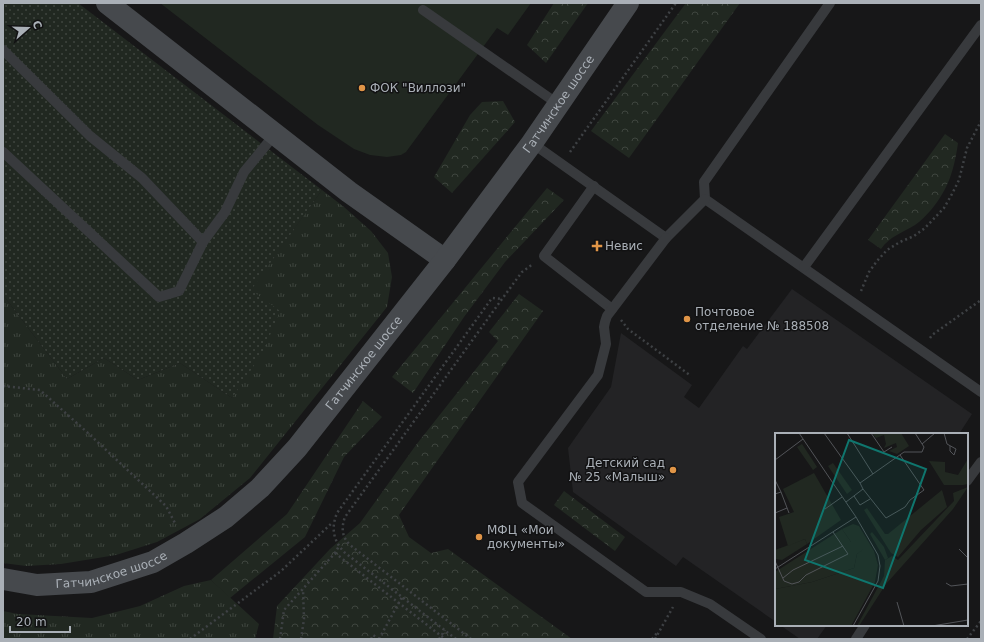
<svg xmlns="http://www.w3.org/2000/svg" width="984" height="642" viewBox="0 0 984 642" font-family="'DejaVu Sans',sans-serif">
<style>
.built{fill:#232325}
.grass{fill:url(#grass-tufts)}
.forest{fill:url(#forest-crowns)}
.garden{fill:url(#garden-dots)}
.pitch{fill:#212821}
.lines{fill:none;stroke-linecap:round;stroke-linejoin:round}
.path{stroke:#3e4144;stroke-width:2.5;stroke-dasharray:2 3;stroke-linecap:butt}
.lane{stroke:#383a3d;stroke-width:10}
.secondary{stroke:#46494d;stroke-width:22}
.poi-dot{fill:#e09547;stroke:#121213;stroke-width:1.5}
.labels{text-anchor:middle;stroke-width:3;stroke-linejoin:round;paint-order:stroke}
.poi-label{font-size:12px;fill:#aab0b7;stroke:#121213;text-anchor:start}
.street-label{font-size:12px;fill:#aab0b7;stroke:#121213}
.inset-road{fill:none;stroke:#525458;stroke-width:1}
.view{fill:#0f766e;fill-opacity:0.15;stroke:#0f766e;stroke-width:2}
.inset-edge{fill:none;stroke:#aab0b7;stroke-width:2}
</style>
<defs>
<pattern id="grass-tufts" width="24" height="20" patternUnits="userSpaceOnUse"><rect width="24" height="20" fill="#212821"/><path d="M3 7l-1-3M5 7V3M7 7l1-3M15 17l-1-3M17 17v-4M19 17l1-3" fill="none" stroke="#3f453f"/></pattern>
<pattern id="forest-crowns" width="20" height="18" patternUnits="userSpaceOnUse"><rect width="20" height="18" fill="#212821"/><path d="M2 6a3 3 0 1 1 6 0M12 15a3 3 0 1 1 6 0" fill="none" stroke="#3f453f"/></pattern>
<pattern id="garden-dots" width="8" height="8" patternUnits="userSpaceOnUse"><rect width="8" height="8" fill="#212821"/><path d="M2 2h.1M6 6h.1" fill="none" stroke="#3f453f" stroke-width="1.8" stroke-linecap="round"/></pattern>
</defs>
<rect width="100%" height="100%" fill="#171718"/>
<!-- built -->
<g class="built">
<polygon points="792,289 972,414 959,434 776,434 776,622 683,557 676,566 573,492 568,448 611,387 621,333 692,385 684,397 699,408 743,346 747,349"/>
<polygon points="780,625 827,625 817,639 800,639"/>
</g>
<!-- grass -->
<g class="grass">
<polygon points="322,190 344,207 371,231 388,253 392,277 387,307 250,478 200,519 157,542 116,555 61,564 26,566 3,563 3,295 67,379 104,358 138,380 180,363 232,398 250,290"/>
<polygon points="211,580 259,624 255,639 3,639 3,611 18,614 92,618 140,606 184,586"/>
</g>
<!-- forest -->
<g class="forest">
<polygon points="554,3 588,3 546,63 527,45"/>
<polygon points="686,3 740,3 629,158 591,131"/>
<polygon points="503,101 515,122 452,193 434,177 470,115 482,102"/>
<path d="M945 134 958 143C954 170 949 188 931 210 926 215 921 221 915 225 902 233 890 236 881 249L868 240Z"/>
<polygon points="547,188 564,200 505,262 464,317 413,393 392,377"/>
<polygon points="519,294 543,311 399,515 409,537 431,553 448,549 572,639 273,639 277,606 330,549 360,523 416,445 498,341 489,332"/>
<polygon points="363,401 382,417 344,457 305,537 230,598 211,580 287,514"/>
<polygon points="564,491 625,537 615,551 554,505"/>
</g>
<!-- garden -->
<polygon class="garden" points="3,3 78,3 322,190 251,290 280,311 263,352 232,398 180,363 138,380 104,358 67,379 3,295"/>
<!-- pitch -->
<polygon class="pitch" points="160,3 531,3 508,35 497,28 406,152 401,155 387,157 370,155 354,149 318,125"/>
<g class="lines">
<!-- path -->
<g class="path">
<polyline points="570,152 676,3"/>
<polyline points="861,291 869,272 877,261 887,250 900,242 914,236 925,228 944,208 952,194 959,180 967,148 981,121"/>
<polyline points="621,320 628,329 691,376"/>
<polyline points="930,338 932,335 981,300"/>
<polyline points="3,386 40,390 89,434 166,506 176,525"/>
<polyline points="335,553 445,639"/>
<polyline points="190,639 281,571 333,522"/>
<polyline points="280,639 284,610 335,553 339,546"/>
<polyline points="301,639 304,619 303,589"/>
<polyline points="371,639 373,635 379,639"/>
<polyline points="379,639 402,597"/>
<polyline points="439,639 445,630"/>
<path d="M456 639 344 552C333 540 331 528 337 513L492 298 502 299"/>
<path d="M471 639 350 545C342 537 341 528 345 517L502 299 522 272 533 264"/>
<polyline points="652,639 657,633"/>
<polyline points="655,639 673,607"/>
<polyline points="967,639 981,621"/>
</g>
<!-- lane -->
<g class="lane">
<polyline points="830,3 704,182 705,199 981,392"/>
<polyline points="423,10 558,104"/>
<polyline points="3,50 90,136 142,178 203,242"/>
<polyline points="532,143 666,238 705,199"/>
<polyline points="3,152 159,297 179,291 203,242 225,212 244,172 275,134"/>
<polyline points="594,186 544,256 612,309"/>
<polyline points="666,238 607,316 605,322 604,327 606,344 598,375 518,482 522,503 646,592 681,592 710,604 761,639"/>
<polyline points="804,267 981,25"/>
<polyline points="967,481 981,462"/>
<polyline points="856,639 865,625"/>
</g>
<!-- secondary -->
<g class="secondary">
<polyline points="107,3 349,192 445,260"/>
<path id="s1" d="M3 579 37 585 91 582 153 562 186 543 226 517 260 488 297 448 445 260 532 143 628 3"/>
</g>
</g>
<!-- markers -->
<g class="poi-dot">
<circle cx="362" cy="88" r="4"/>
<path d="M595 240h4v4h4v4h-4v4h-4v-4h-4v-4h4z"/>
<circle cx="687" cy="319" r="4"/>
<circle cx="673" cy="470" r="4"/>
<circle cx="479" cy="537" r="4"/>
</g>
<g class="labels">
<!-- poi labels -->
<g class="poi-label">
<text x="370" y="92">ФОК "Виллози"</text>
<text x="605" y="250">Невис</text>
<text x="695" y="316">Почтовое<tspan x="695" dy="14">отделение № 188508</tspan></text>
<text x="665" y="467" text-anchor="end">Детский сад<tspan x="665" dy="14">№ 25 «Малыш»</tspan></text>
<text x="487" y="534">МФЦ «Мои<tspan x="487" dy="14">документы»</tspan></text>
</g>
<!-- street labels -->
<g class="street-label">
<text dy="4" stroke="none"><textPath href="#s1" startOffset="771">Гатчинское шоссе</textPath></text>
<text dy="4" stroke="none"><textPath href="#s1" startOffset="447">Гатчинское шоссе</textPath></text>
<text dy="4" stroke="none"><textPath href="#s1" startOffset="111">Гатчинское шоссе</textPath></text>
</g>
</g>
<!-- overview -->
<g transform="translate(775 433)">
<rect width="193" height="193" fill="#171718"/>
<path d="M97 0H126L134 13 122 21 114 18 122 14 121 10 109 15 111 11 109 2 101 5ZM193 54 178 76 111 151 84 193H82L109 143 110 127 117 123 123 127 179 68 178 60ZM78 91 84 93 99 118 103 132 100 149 76 193H0V156L37 149 79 135 82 121 88 116 76 109 67 96Z" fill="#212821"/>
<path d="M27 11 42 34 38 37 22 14ZM58 30 77 57 72 61 53 33ZM167 57 172 74 146 97 123 124 116 120 89 77 92 75 110 101H113ZM97 99 109 114 113 125 110 127 95 101Z" fill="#212821"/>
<path d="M193 26V51L188 52H169L154 28 170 29V39L183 42ZM67 96 76 109 80 107 89 116 82 121 79 135 37 149 0 156V139ZM30 106 32 111 7 127 1 126 0 117Z" fill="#212821"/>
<path d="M39 40 66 87 32 111 30 106 13 113 4 84 19 79 8 56Z" fill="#212821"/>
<path class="inset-road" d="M24 0 81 84 103 122 105 133 103 148 78 193M49 0 85 50 129 19H147L149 14 140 0M72 0 98 41M96 0 109 19 117 14M169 0 172 11 181 16 179 22 175 18V13M147 11 160 0M0 27 28 6M0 47 6 59M88 56 111 85 130 74 135 67 149 57 125 22M0 61 6 59 14 80M79 63 85 72 95 66M71 69 88 56 85 50M50 76 67 64M0 80 12 75M184 116 193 125M0 128 9 148 17 151 24 149 31 142 73 121 58 99M0 136 81 84M8 145 18 137 68 113M171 150 176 153 193 151M122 169 129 193M157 193 193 187"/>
<path class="view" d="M74 7 151 36 108 155 30 127Z"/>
<rect width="193" height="193" class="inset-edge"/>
</g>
<!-- border -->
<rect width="984" height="642" fill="none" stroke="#aab0b7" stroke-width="8"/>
<!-- north arrow -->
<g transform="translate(28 28) rotate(70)" stroke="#121213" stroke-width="3" paint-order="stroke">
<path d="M0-3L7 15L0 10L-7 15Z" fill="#aab0b7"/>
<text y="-6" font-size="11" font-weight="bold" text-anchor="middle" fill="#aab0b7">С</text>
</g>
<!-- scale -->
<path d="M10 626v6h60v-6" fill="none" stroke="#aab0b7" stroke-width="2"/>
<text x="16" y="626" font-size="12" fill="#aab0b7" stroke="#121213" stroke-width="3" paint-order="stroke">20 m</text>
</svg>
